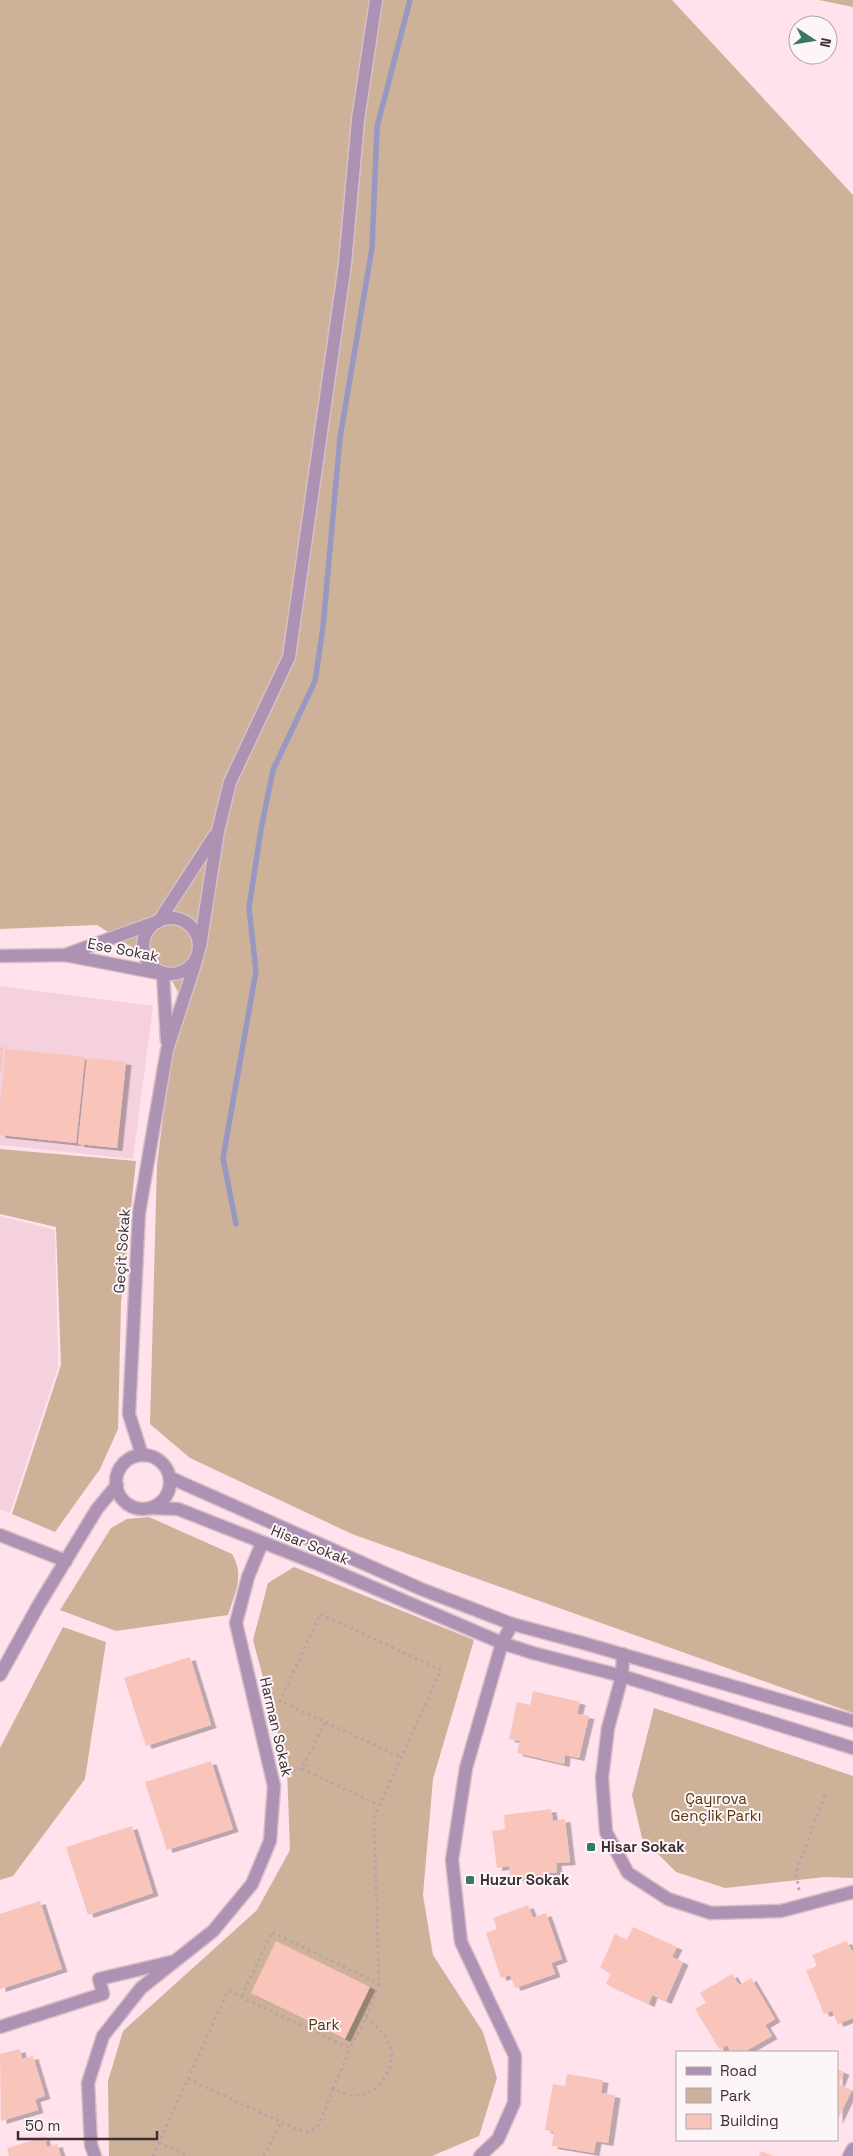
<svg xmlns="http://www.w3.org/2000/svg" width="853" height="2156" viewBox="0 0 853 2156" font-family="'Space Grotesk',sans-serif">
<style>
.built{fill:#f4d1dd}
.green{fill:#cdb299}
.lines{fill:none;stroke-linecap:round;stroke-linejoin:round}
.stream{stroke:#9998c3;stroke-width:5.5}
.building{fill:#f9c4ba;filter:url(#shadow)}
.minor-casing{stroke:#d8bec7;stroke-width:15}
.path{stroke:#b9a2aa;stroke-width:3;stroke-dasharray:2.5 4;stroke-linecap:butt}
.minor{stroke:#ad92b3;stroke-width:12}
.poi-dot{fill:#3b7864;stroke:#fdf6f8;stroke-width:2}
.labels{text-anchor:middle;stroke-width:4;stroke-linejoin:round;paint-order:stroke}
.street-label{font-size:15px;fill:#3d2f34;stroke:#fdf6f8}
.park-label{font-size:15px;fill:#5a360c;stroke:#fdf6f8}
.poi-label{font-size:15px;font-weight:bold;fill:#3d2f34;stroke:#fdf6f8;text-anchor:start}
</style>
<defs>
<filter id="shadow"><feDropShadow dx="5.5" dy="3" stdDeviation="0" flood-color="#0004"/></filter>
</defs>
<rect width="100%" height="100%" fill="#ffe2ec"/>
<!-- built -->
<g class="built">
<polygon points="0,986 153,1006 133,1159 0,1145"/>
<polygon points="0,1216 55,1230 58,1367 10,1513 0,1509"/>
</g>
<!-- green -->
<g class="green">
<polygon points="0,0 672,0 853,195 853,1713 352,1534 190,1458 150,1424 157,1164 179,994 166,969 97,925 0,929"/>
<polygon points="819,0 853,0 853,7"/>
<polygon points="0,1149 136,1161 121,1303 118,1429 100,1469 55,1532 12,1514 61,1365 56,1227 0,1214"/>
<path d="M149 1517 232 1554C245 1576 235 1592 228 1615L116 1631 60 1610 111 1528 127 1519Z"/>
<polygon points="294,1567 474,1640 433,1779 423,1895 433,1955 483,2032 497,2078 479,2136 432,2156 109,2156 108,2081 123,2031 257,1910 290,1850 287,1768 253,1640 268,1583"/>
<polygon points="63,1627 106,1642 85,1779 13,1876 0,1880 0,1748"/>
<polygon points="654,1708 853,1776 853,1878 825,1877 725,1888 676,1872 642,1838 632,1795"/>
</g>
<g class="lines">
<!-- stream -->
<polyline class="stream" points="236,1224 223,1158 256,971 249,908 261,829 273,770 315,681 323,627 340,438 372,248 377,127 410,0"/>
</g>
<!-- building -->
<g class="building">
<polygon points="0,1047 4,1047 1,1072 0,1072"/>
<polygon points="6,1049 85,1057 76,1143 0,1135 0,1104"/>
<polygon points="87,1058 126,1062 117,1148 78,1144"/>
<polygon points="190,1657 211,1725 146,1746 124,1678"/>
<polygon points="533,1691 580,1702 577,1714 589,1716 579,1758 565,1755 564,1764 517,1753 520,1741 509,1739 517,1702 530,1705"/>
<polygon points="211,1761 233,1829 167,1850 145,1782"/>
<polygon points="551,1809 553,1821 565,1819 570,1862 556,1863 557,1872 510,1879 509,1866 497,1868 492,1831 505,1829 504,1815"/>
<polygon points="132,1826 153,1893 88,1915 66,1847"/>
<polygon points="40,1901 62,1969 0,1989 0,1914"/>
<polygon points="528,1905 533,1918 546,1913 562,1959 551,1963 555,1974 515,1988 510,1975 501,1978 486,1933 497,1929 493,1918"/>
<polygon points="633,1927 677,1947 672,1957 683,1962 666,2001 652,1995 649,2004 606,1984 611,1973 600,1968 615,1934 627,1940"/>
<polygon points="276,1941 370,1987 345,2039 251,1993"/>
<polygon points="846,1941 853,1952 853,2018 838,2024 832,2011 824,2014 806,1970 817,1966 812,1955"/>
<polygon points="732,1974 739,1985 751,1978 775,2019 765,2025 772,2036 744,2052 731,2052 727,2045 720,2050 695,2009 706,2003 700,1993"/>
<polygon points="20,2049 22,2059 33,2056 45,2096 35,2099 38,2110 1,2121 0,2054"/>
<polygon points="837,2069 844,2072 839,2084 852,2090 837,2121"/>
<polygon points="567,2074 603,2080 601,2093 615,2095 608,2143 596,2141 594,2153 552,2146 554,2132 545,2130 553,2084 565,2086"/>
<polygon points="44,2137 47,2147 57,2144 61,2156 9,2156 7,2148"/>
<polygon points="761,2151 773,2156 759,2156"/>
</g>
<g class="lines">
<!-- minor casing -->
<g class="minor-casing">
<g id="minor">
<circle cx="171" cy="946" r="28"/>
<polyline points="200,946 218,831 230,782 289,657 345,264 358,120 376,0"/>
<polyline points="65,955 159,921 215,835"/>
<polyline points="0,956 65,955 158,973"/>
<polyline points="163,974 167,1041"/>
<polyline points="142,1455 129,1414 139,1213 167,1050 196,961"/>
<circle cx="143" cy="1482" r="27"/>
<polyline points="171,1478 421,1589 512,1624 583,1643 853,1721"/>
<polyline points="152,1508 178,1509 323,1566 502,1643 533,1653 622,1676 853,1748"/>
<polyline points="0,1535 66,1561"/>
<polyline points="623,1654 622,1676 608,1728 602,1778 606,1832 628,1873 668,1899 711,1913 781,1911 853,1892"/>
<polyline points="0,1675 38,1606 97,1509 117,1485"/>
<polyline points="0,2027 103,1994 99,1979 171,1962"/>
<polyline points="95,2156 91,2145 88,2083 103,2036 141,1988 213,1931 252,1884 270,1841 274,1786 236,1623 248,1577 262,1543"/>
<polyline points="480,2156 498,2139 514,2103 515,2056 461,1942 452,1860 466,1768 502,1643 512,1624"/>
<polyline points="849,2156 853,2149"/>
</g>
</g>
<!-- path -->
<g class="path">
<polyline points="302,1769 379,1805"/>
<polyline points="286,1772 302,1769 325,1722"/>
<polyline points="799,1890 796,1873 826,1792"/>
<polyline points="242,1996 272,1932 379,1984"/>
<polyline points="188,2079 281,2122"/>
<polyline points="333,2089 350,2049"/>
<polyline points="159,2143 189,2156"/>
<polyline points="153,2156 228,1991 350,2048 366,2017 379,1984 374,1817 441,1670 320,1614 280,1701 401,1757"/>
<path d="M264 2156 281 2122 298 2130 311 2132 319 2124 333 2089C342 2093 353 2097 363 2095 380 2091 395 2067 391 2050 387 2035 377 2026 366 2017"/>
</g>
<!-- minor -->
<use href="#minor" class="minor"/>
</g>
<!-- markers -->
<g class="poi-dot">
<rect x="586" y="1842" width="10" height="10" rx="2.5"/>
<rect x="465" y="1875" width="10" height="10" rx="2.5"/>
</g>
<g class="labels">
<!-- street labels -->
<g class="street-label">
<text transform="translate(123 950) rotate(11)" y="5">Ese Sokak</text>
<text transform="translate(122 1251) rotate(-86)" y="5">Geçit Sokak</text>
<text transform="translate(310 1545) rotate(22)" y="5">Hisar Sokak</text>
<text transform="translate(276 1727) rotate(77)" y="5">Harman Sokak</text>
</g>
<!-- park labels -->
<g class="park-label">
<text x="716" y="1804">Çayırova<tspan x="716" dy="17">Gençlik Parkı</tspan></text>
<text x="324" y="2030">Park</text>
</g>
<!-- poi labels -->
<g class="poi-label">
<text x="601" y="1852">Hisar Sokak</text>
<text x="480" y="1885">Huzur Sokak</text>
</g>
</g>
<!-- legend -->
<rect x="676" y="2051" width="162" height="90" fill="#fdf6f8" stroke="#b0a6aa"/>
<rect x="686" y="2067" width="25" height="8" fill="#ad92b3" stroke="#b0a6aa"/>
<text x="720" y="2076" font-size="15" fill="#3d2f34">Road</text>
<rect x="686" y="2088" width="25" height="15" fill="#cdb299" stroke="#b0a6aa"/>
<text x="720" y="2101" font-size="15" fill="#3d2f34">Park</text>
<rect x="686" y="2114" width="25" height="15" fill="#f9c4ba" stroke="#b0a6aa"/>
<text x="720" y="2126" font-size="15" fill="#3d2f34">Building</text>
<!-- north arrow -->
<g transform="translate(813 40) rotate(102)"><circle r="24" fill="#fdf6f8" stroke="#b0a6aa"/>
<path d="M0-4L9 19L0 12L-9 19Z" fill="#3b7864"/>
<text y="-8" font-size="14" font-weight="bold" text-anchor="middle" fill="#3d2f34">N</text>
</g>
<!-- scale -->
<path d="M18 2131v8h139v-8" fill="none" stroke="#3d2f34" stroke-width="2.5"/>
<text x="25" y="2131" font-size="15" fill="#3d2f34" stroke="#fdf6f8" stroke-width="4" paint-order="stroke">50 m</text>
</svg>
